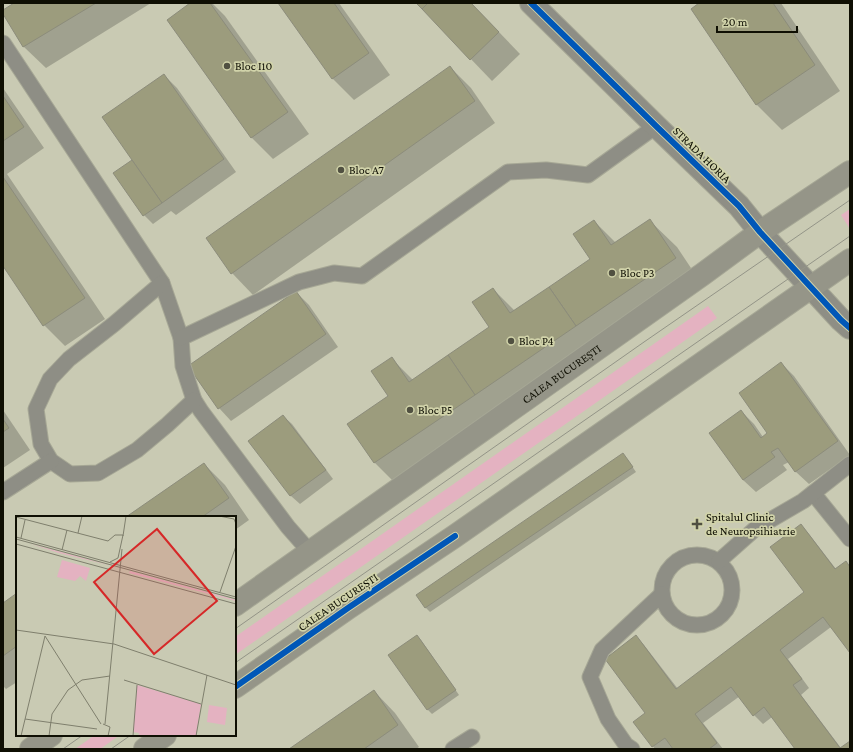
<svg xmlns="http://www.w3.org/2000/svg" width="853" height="752" viewBox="0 0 853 752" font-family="'Crimson Pro',serif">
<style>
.green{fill:#e4b2c1}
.shadow{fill:#0003}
.building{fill:#9c9c7d;stroke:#8c8c7b}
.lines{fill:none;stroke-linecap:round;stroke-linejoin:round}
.service-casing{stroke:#a6a795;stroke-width:17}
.tertiary-casing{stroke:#a6a795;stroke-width:24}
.secondary-casing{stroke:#a6a795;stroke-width:24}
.service{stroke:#8e8e85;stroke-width:15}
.tertiary{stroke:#8e8e85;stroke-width:22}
.secondary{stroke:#959588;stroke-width:22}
.tram{stroke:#939487;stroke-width:1}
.cycleway-casing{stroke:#d1d3aa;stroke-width:8}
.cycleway{stroke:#0057b8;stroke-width:6}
.poi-dot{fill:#505041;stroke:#d1d3aa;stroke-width:1.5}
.labels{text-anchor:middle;stroke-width:3.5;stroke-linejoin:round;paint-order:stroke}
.poi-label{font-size:12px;fill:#0f0f03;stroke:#d1d3aa;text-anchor:start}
.street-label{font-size:12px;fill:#0f0f03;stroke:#d1d3aa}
.inset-road{fill:none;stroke:#7f7f6d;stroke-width:1}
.view{fill:#d62828;fill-opacity:0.15;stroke:#d62828;stroke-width:2}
.inset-edge{fill:none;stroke:#0f0f03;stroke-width:2}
</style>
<rect width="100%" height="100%" fill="#c9cab3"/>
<!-- green -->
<g class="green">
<polygon points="850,209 850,229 841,215"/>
<polygon points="708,306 717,318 235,655 235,637"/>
<polygon points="95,735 120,735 100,749 75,749"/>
</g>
<!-- shadow -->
<g class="shadow">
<polygon points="16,3 151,3 46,68 24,47 3,12 3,11"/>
<polygon points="192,3 212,3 225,16 309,134 273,159 252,138 168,20"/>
<polygon points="279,3 339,3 390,75 354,100 333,79"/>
<polygon points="417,3 471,3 520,54 492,81"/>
<polygon points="701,3 781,3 840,91 782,130 757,105 692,9"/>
<polygon points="450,67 471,88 495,123 253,295 232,273 208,239"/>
<polygon points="164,75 177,88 236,172 176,215 171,211 153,224 144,215"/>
<polygon points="3,88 44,148 7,174 105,319 65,346 44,325 3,265"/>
<polygon points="649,220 677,247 703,286 402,490 375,463 349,424 389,397 391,358 413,380 490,327 493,289 515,311 592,259 594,221 616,243"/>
<polygon points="296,292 309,305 338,347 231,421 219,408"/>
<polygon points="781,363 794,376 850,455 809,484 796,472 789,462 783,465 787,470 756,492 743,480 741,411 754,424 763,437 769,433"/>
<polygon points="3,410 30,450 3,468"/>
<polygon points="283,416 292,424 333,479 300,504 291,496 250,441"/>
<polygon points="623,455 627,459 636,472 430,612 426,608 418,595"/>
<polygon points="204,464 225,485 249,520 235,530 235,517 128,517"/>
<polygon points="801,525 809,534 836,569 846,562 850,567 850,651 831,627 788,659 809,688 801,695 841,748 850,742 850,749 796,749 772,717 763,724 754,715 740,696 703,723 723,749 674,749 673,747 670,749 655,749 635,722 647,713 636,637 644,645 678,689 806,593"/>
<polygon points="17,594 17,682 6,689 3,686 3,604"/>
<polygon points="417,636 421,640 459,695 432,714 428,710 389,655"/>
<polygon points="374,691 395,713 419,747 416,749 291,749"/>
</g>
<!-- building -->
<g class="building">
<polygon points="14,3 96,3 23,47 3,14 3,10"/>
<polygon points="190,3 210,3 288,112 251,138 167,20"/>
<polygon points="278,3 334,3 369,53 332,79"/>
<polygon points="416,3 428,3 422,9"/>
<polygon points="428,3 471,3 499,32 470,60 422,9"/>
<polygon points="699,3 773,3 815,65 756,105 691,9"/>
<polygon points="450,66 475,101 231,274 206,238"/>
<polygon points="164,74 224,159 162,203 102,117"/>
<polygon points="3,96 24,127 3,141"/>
<polygon points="132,160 162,203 143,216 113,173"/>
<polygon points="3,177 85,298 43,326 3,266"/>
<polygon points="650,219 676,258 576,326 549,287 590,259 573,234 594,220 611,245"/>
<polygon points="549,287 576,326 475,395 448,355 489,327 472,302 493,288 510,313"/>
<polygon points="296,291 326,334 218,409 188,366"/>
<polygon points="448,355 475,395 374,463 347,424 388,396 371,371 392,357 409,382"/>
<polygon points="781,362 838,441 795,472 778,448 771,452 775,457 743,480 709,433 741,410 761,438 767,433 739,393"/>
<polygon points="283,415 326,470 290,496 248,441"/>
<polygon points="3,419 9,428 3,432"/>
<polygon points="623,453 633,467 425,608 416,595"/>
<polygon points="204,463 229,498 202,517 126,517"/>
<polygon points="801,524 835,569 846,561 850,567 850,653 823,617 780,650 802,679 793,685 840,748 850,741 850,749 795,749 764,707 753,716 731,687 695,714 717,743 709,749 673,749 665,738 652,747 633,722 645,713 605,659 636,635 676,689 804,592 770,547"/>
<polygon points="17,593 17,646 3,656 3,603"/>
<polygon points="417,635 456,690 427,710 388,655"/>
<polygon points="374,690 398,725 364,749 289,749"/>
</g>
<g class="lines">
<!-- service casing -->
<g class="service-casing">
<g id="service">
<polyline points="3,43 162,283 181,338 183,366 194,400 201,411 288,527 310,552"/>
<polyline points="162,283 114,324 69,359 50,379 36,409 41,444 51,461 70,474 98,473 137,450 167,425 194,400"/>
<polyline points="181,338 299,282 334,273 362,276 508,172 546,170 588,175 656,126"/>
<polyline points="3,492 51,461"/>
<polyline points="813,493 850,539"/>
<circle cx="697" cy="590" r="35"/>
<polyline points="719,561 755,529 803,501 850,464"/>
<polyline points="453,749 472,737"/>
<polyline points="632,749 626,745 608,719 590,677 602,650 662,594"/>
</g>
</g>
<!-- tertiary casing -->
<g class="tertiary-casing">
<polyline id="tertiary" points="531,3 656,126 739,206 760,232 841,320 850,328"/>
</g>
<!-- secondary casing -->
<g class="secondary-casing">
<g id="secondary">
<path id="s1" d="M235 605 703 274 760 232 850 172"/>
<polyline points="235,687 348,608 455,536 850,260"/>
<polyline points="31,749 51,735"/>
<polyline points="145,749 165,735"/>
</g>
</g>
<!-- service -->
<use href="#service" class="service"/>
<!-- tertiary -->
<use href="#tertiary" class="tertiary"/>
<!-- secondary -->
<use href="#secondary" class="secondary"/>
<!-- tram -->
<g class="tram">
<polyline points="235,629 644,342 850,200"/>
<polyline points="235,663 850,236"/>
<polyline points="63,749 83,735"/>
<polyline points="111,749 131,735"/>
</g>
<!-- cycleway casing -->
<g class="cycleway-casing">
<g id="cycleway">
<polyline points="531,3 656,126 739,206 760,232 841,320 850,328"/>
<polyline points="235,687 348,608 455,536"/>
</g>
</g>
<!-- cycleway -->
<use href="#cycleway" class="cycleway"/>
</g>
<!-- markers -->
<g class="poi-dot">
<circle cx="227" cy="66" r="4"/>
<circle cx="341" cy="170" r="4"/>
<circle cx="612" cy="273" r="4"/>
<circle cx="511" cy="341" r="4"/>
<circle cx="410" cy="410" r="4"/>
<path d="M695 518h4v4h4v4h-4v4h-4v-4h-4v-4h4z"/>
</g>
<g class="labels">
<!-- poi labels -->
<g class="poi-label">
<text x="235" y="70">Bloc I10</text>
<text x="349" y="174">Bloc A7</text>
<text x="620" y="277">Bloc P3</text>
<text x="519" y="345">Bloc P4</text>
<text x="418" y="414">Bloc P5</text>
<text x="706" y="521">Spitalul Clinic<tspan x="706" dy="14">de Neuropsihiatrie</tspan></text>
</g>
<!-- street labels -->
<g class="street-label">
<text transform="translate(702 155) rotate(44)" y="4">STRADA HORIA</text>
<text dy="4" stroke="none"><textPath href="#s1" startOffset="400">CALEA BUCUREȘTI</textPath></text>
<text transform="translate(338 602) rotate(-34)" y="4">CALEA BUCUREȘTI</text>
</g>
</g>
<!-- overview -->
<g transform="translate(16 516)">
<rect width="220" height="220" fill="#c9cab3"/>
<path d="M15 28 97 50 43 37ZM46 44 74 52 70 65 64 60 59 65 41 61ZM114 55 220 84V85L113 57ZM121 169 185 188 180 220H123V217L117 216ZM193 189 211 192 209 209 191 206Z" fill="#e4b2c1"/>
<path class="inset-road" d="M203 0 218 3 220 8M0 1 92 25 99 19H107M62 17 66 0M107 20 110 0M0 21 220 81M5 22 9 4M0 23 220 83M0 28 220 88M46 34 51 14M94 46 102 42 107 19M204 76 220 30M0 114 98 128 220 169M29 120 85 208M108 164 185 188M9 203 81 213M87 208 94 211 92 220M89 208 106 33M5 220 29 120M33 220 36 198 52 174 66 164 94 160M117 220 121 169M180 220 191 159"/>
<path class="view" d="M141 13 201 85 138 138 78 66Z"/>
<rect width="220" height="220" class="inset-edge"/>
</g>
<!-- border -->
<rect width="853" height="752" fill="none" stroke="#0f0f03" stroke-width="8"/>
<!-- scale -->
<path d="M717 26v6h80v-6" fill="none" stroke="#0f0f03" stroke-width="2"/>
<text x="723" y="26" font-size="12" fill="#0f0f03" stroke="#d1d3aa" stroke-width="3" paint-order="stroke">20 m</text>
</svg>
